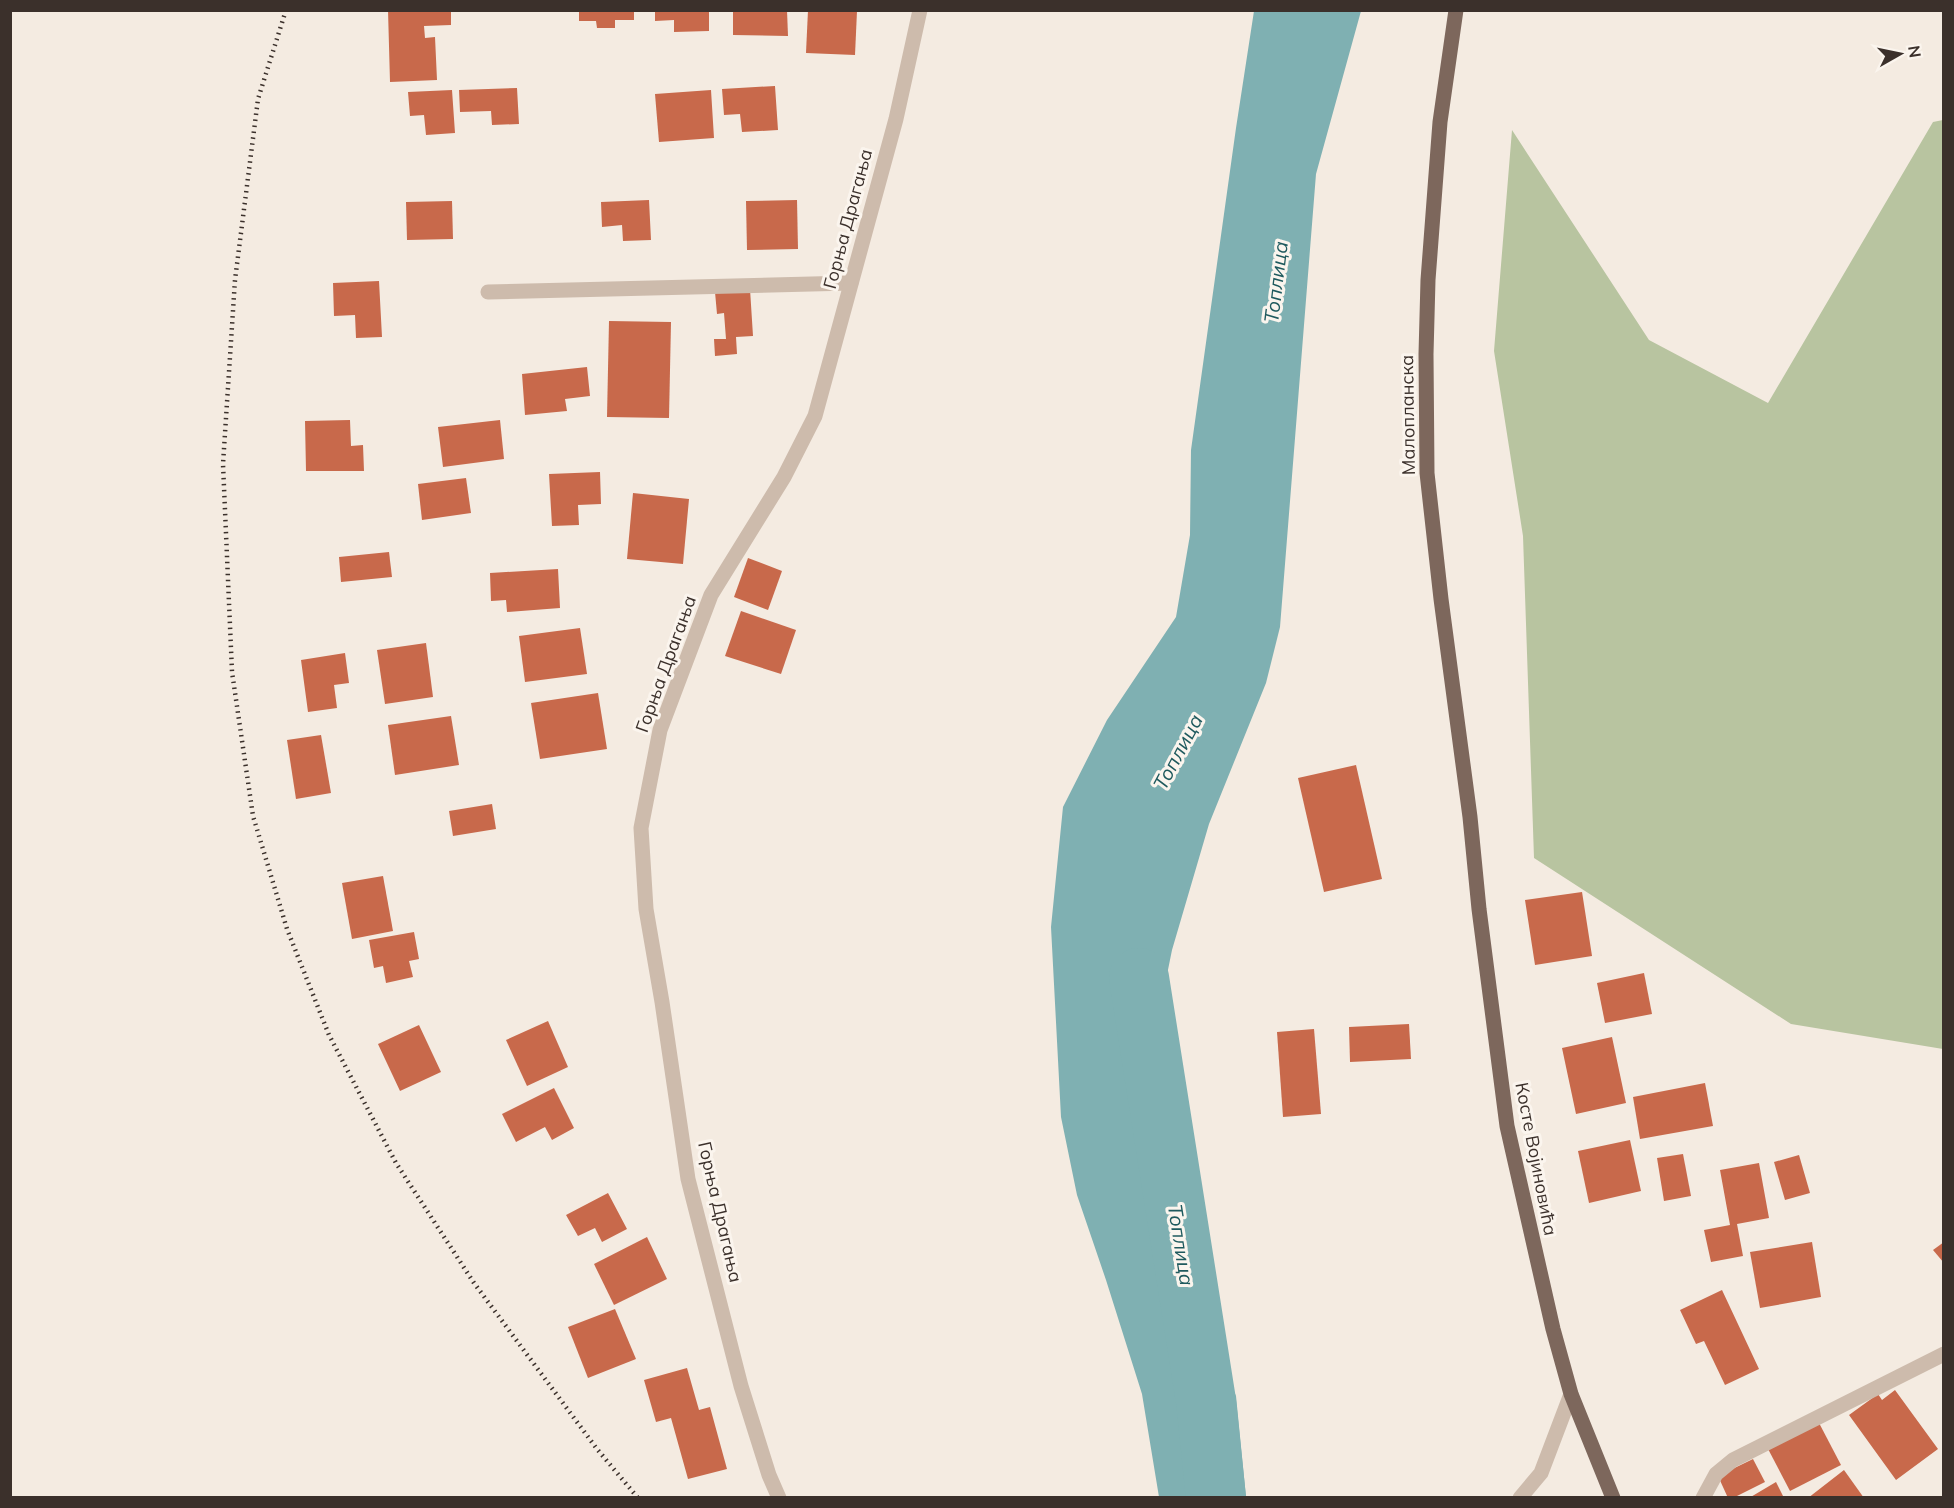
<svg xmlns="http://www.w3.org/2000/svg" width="1954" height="1508" viewBox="0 0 1954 1508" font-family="Mulish,sans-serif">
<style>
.green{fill:#b8c4a0}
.water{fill:#7fb0b2}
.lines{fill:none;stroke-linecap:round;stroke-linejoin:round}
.river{stroke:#7fb0b2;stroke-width:60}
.building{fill:#c8694b}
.service{stroke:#cdbbac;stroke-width:15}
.minor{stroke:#cdbbac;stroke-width:15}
.tertiary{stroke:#cdbbac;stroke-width:15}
.primary{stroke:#7d675c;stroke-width:15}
.rail{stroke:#3b302b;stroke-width:4.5;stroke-dasharray:1.5 4.5;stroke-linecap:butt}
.labels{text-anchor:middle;stroke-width:6;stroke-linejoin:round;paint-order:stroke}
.street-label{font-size:18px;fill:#3b302b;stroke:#fbf5ee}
.water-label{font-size:20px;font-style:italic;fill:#1f5a5e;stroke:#fbf5ee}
</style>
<rect width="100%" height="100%" fill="#f4ebe1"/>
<!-- green -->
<polygon class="green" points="1943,120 1944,120 1943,1049 1791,1024 1534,858 1523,536 1494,351 1512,130 1649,340 1768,403 1933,122"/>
<!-- water -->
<polygon class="water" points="1254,11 1361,11 1316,174 1280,627 1266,683 1209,824 1172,950 1155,1034 1143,1113 1159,1216 1236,1396 1246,1497 1159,1497 1142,1394 1106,1280 1077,1195 1061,1117 1051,927 1063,807 1107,720 1176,617 1190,535 1191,450 1236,128"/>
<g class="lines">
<!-- river -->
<polyline class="river" points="1139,978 1206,1401 1216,1498"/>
</g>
<!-- building -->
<g class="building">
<polygon points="388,10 451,10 451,25 424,26 425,38 435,37 437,80 390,82"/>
<polygon points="579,10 634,10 634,20 615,20 615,28 597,28 596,21 579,21"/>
<polygon points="655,10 709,10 709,31 674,32 674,20 655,21"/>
<polygon points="733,10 787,10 788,36 733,35"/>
<polygon points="808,10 857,11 855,55 806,53"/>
<polygon points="775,86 778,130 742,132 740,114 724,115 722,89"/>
<polygon points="517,88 519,124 492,125 491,111 460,112 459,90"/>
<polygon points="452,90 455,133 426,135 424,115 410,116 408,92"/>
<polygon points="711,90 714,138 659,142 655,94"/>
<polygon points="649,200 651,240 623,241 622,225 602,227 601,202"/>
<polygon points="797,200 798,249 747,250 746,201"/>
<polygon points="452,201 453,239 407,240 406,202"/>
<polygon points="379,281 382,337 356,338 355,315 334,316 333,283"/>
<polygon points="750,289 753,336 736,337 737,354 715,356 714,339 726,339 724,313 717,314 715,292"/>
<polygon points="609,321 671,322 669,418 607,417"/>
<polygon points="587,367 590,396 565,399 567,411 525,415 522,374"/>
<polygon points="350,420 351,446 363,445 364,471 306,471 305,421"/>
<polygon points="500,420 504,459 443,467 438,427"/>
<polygon points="600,472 601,504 578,505 579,525 552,526 549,474"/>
<polygon points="466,478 471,513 422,520 418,484"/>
<polygon points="633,493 689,499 683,564 627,559"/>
<polygon points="389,552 392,577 341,582 339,557"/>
<polygon points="748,558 782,571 768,610 734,597"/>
<polygon points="558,569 560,608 507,612 506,600 491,601 490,573"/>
<polygon points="741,611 796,630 781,674 725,656"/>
<polygon points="580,628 587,674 525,682 519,636"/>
<polygon points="426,643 433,697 385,704 377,650"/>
<polygon points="345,653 349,683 334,685 337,708 308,712 301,660"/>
<polygon points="598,693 607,749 540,759 531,703"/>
<polygon points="451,716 459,765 395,775 388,725"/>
<polygon points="321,735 331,793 296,799 287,740"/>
<polygon points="1356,765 1382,879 1324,892 1298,778"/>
<polygon points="492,804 496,829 453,836 449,811"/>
<polygon points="383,876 393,931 352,939 342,883"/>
<polygon points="1582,892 1592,956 1535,965 1525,900"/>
<polygon points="414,932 419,959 409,961 413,977 386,983 383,966 374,968 369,940"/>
<polygon points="1644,973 1652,1014 1605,1023 1597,983"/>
<polygon points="548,1021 568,1067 527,1086 506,1040"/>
<polygon points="1409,1024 1411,1059 1350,1062 1349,1027"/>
<polygon points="419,1025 441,1072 400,1091 378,1044"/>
<polygon points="1314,1029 1321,1114 1283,1117 1277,1032"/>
<polygon points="1612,1037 1626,1103 1576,1114 1562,1048"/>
<polygon points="1705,1083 1713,1126 1640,1139 1633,1097"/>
<polygon points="554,1088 574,1128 552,1140 545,1127 516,1142 502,1114"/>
<polygon points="1630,1140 1641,1191 1589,1203 1578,1151"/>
<polygon points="1683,1154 1691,1196 1664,1201 1657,1158"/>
<polygon points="1799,1155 1810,1193 1785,1200 1774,1162"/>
<polygon points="1759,1163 1769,1218 1737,1224 1743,1256 1711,1262 1704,1230 1730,1225 1720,1170"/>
<polygon points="608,1193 627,1229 602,1242 595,1228 578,1236 566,1215"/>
<polygon points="647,1237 667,1279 614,1305 594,1264"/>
<polygon points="1812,1242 1821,1297 1760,1308 1750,1252"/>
<polygon points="1944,1242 1944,1263 1933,1250"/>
<polygon points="1722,1290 1759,1369 1725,1385 1704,1341 1696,1344 1680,1310"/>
<polygon points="615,1309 636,1359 588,1378 568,1327"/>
<polygon points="687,1368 699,1410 710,1407 727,1469 688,1479 671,1418 656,1422 644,1380"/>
<polygon points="1895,1390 1938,1449 1896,1480 1849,1415 1878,1394 1882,1400"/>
<polygon points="1818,1421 1841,1465 1790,1491 1767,1447"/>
<polygon points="1753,1459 1765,1482 1733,1498 1728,1498 1718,1476"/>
<polygon points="1844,1470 1864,1498 1808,1498"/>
<polygon points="1776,1482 1784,1498 1749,1498"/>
</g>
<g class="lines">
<!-- service -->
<polyline class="service" points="1520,1498 1541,1473 1571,1394"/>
<!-- minor -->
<g class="minor">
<polyline points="488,292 851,283"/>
<polyline points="1703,1498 1716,1474 1733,1460 1944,1354"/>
</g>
<!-- tertiary -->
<polyline class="tertiary" points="779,1498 769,1475 741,1386 688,1179 662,1002 646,909 641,828 660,730 711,595 784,477 815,416 896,119 920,10"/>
<!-- primary -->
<polyline class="primary" points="1456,10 1440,122 1428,280 1426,354 1427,473 1441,599 1470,817 1479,909 1507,1126 1553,1329 1571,1394 1613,1498"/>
<!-- rail -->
<polyline class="rail" points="286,10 258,99 235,280 223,464 232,672 253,816 287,929 329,1035 396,1163 474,1283 597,1449 638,1498"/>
</g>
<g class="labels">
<!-- street labels -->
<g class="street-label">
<text transform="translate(848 219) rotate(-75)" y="6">Горња Драгања</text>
<text transform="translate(1408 415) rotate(-91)" y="6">Малопланска</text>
<text transform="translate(666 664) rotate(-70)" y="6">Горња Драгања</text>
<text transform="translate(1536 1159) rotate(79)" y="6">Косте Војиновића</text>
<text transform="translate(720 1212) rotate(77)" y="6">Горња Драгања</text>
</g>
<!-- water labels -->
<g class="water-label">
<text transform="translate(1276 282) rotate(-83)" y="7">Топлица</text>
<text transform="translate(1178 752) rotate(-62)" y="7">Топлица</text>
<text transform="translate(1181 1245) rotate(81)" y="7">Топлица</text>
</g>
</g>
<!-- border -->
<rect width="1954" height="1508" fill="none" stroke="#3b302b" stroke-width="24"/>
<!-- north arrow -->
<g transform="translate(1900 54) rotate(81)" stroke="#fbf5ee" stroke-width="4.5" paint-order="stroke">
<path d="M0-4.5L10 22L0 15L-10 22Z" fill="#3b302b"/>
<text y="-9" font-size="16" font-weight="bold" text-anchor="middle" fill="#3b302b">N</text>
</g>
</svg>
